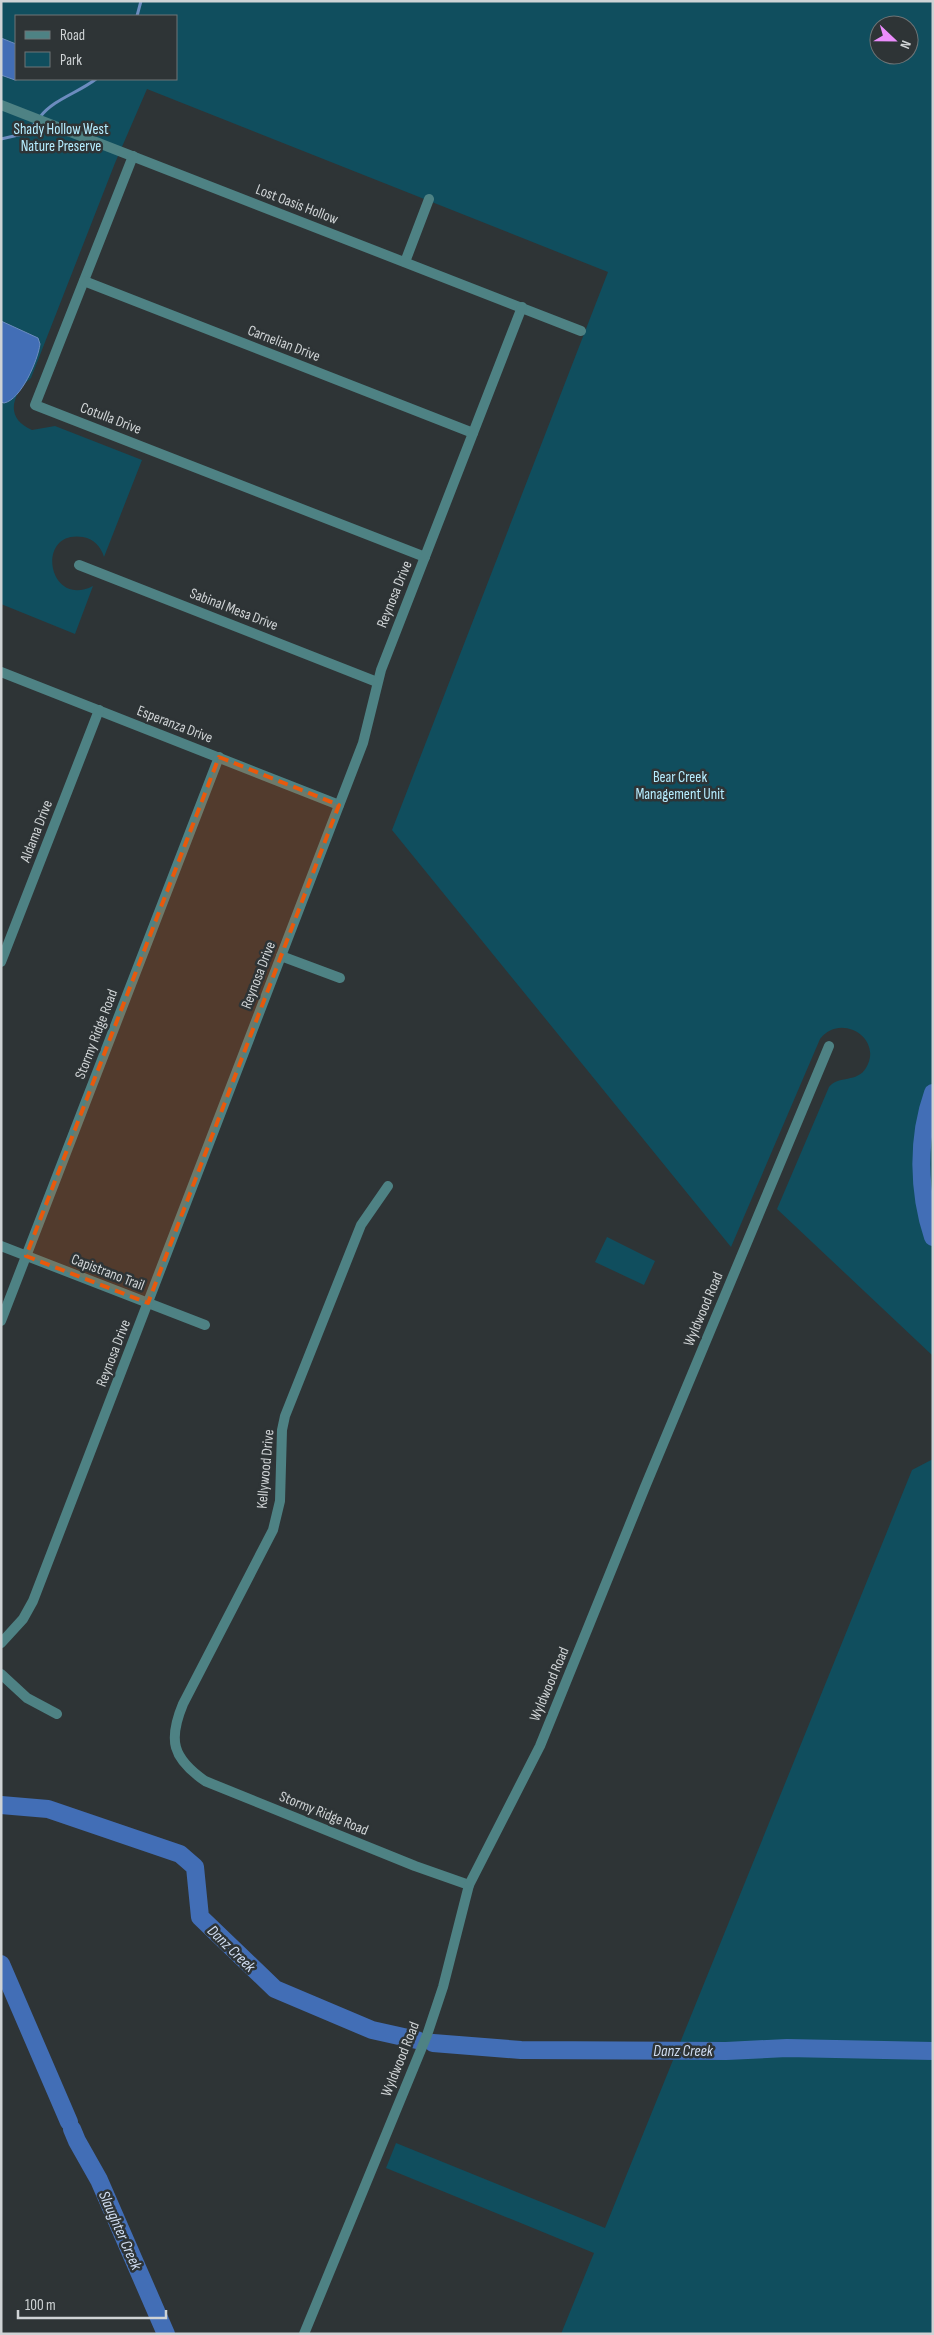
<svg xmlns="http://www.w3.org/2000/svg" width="934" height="2335" viewBox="0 0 934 2335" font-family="'Sofia Sans Condensed',sans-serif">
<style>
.green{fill:#104e5e;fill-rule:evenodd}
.water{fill:#426eb6;stroke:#6c8cbf}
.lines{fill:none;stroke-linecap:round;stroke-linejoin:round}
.stream{stroke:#6c8cbf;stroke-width:3}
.river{stroke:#426eb6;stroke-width:18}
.street{stroke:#4e8284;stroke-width:10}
.marked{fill:#e8590c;fill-opacity:0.2;stroke:#e8590c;stroke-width:4;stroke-dasharray:10 6;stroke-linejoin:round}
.labels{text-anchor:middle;stroke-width:5;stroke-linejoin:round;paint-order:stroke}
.park-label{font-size:15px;fill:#b6edff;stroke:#2e3436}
.street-label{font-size:15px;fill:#cfd3d5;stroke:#2e3436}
.water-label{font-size:16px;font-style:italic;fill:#d0ddf1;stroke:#2e3436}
</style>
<rect width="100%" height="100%" fill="#2e3436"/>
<!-- green -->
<g class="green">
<path d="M1 1H933V1356L777 1209 829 1087C839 1075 857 1083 866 1068 884 1038 840 1012 820 1039L731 1247 392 830 608 272 147 89 115 163 31 378C12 394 4 418 32 430L55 426 142 460 104 557C101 547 94 539 83 537 35 529 47 609 93 586L75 634 1 604ZM16 16H176V79H16ZM879 25H909V55H879Z"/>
<polygon points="607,1237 655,1261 644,1285 595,1262"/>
<polygon points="933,1459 933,2334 561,2334 594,2253 386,2168 396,2143 605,2228 912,1470"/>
</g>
<!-- water -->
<g class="water">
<polygon points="1,38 16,44 16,79 20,79 15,80 1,75"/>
<path d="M1 321 38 338 40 344C38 360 21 400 4 403L1 402Z"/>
</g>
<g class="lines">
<!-- stream -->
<g class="stream">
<polyline points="137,16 141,1"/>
<path d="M40 117C54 99 78 93 96 79"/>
<polyline points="1,139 27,133 36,122"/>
</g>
<!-- river -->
<g class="river">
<path d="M933 1093C917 1138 918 1192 933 1237"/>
<polyline points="1,1805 48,1809 180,1854 195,1867 200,1917 275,1989 372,2030 417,2040"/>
<polyline points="1,1964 69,2122"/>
<polyline points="433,2043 521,2050 726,2051 787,2048 933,2051"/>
<polyline points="72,2129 77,2141 99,2180 166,2334"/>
</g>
<!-- street -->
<g class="street">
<polyline points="1,105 581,331"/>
<polyline points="133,156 35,405 425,557"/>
<polyline points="405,262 429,199"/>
<polyline points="84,281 473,433"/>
<polyline points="79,565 377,682"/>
<polyline points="1,672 339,805"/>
<polyline points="281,956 340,978"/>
<polyline points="1,962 99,710"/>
<path d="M388 1186 361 1225 285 1416 282 1430 280 1501 273 1530 183 1704C168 1740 172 1758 205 1781L415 1866 469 1885"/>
<polyline points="1,1246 205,1325"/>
<polyline points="1,1321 219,757"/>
<polyline points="1,1643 23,1619 33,1601 363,743 381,670 522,307"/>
<polyline points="1,1674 27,1698 57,1714"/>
<polyline points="304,2334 427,2035 443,1987 469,1885 540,1746 645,1487 829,1046"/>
</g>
</g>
<!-- marked area -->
<path class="marked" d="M219 757 339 805 148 1303 26 1256Z"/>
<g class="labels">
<!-- park labels -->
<g class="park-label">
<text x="61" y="134">Shady Hollow West<tspan x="61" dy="17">Nature Preserve</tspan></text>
<text x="680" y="782">Bear Creek<tspan x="680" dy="17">Management Unit</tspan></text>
</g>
<!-- street labels -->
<g class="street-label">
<text transform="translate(297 204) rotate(21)" y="5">Lost Oasis Hollow</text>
<text transform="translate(284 343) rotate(21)" y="5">Carnelian Drive</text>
<text transform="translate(111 418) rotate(21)" y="5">Cotulla Drive</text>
<text transform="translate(394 594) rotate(-68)" y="5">Reynosa Drive</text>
<text transform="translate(234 609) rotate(21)" y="5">Sabinal Mesa Drive</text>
<text transform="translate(175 724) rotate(21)" y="5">Esperanza Drive</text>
<text transform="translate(36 831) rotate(-69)" y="5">Aldama Drive</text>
<text transform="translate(258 975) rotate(-69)" y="5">Reynosa Drive</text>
<text transform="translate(96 1034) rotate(-69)" y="5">Stormy Ridge Road</text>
<text transform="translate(108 1272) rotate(21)" y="5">Capistrano Trail</text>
<text transform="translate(703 1309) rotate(-67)" y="5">Wyldwood Road</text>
<text transform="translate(113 1353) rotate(-69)" y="5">Reynosa Drive</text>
<text transform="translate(265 1469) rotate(-85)" y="5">Kellywood Drive</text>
<text transform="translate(549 1684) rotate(-67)" y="5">Wyldwood Road</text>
<text transform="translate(324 1813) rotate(22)" y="5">Stormy Ridge Road</text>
<text transform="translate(400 2059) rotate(-68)" y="5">Wyldwood Road</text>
</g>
<!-- water labels -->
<g class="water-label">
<text transform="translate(232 1948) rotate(44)" y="6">Danz Creek</text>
<text x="683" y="2056">Danz Creek</text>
<text transform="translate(121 2230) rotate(66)" y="6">Slaughter Creek</text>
</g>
</g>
<!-- border -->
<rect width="934" height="2335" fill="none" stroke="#cfd3d5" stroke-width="5"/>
<!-- legend -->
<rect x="15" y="15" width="162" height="65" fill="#2e3436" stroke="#6e7476"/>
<rect x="25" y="31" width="25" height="8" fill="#4e8284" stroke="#6e7476"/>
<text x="60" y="40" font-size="15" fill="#cfd3d5">Road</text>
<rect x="25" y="52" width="25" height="15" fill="#104e5e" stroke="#6e7476"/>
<text x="60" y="65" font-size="15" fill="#cfd3d5">Park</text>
<!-- north arrow -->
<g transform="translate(894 40) rotate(112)"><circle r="24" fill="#2e3436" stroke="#6e7476"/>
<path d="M0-4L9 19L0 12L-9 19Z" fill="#eb8dfc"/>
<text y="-8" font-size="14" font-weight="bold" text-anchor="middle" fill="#cfd3d5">N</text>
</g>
<!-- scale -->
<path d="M18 2310v8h148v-8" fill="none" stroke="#cfd3d5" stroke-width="2.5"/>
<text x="25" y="2310" font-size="15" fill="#cfd3d5" stroke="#2e3436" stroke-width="4" paint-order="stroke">100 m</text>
</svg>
